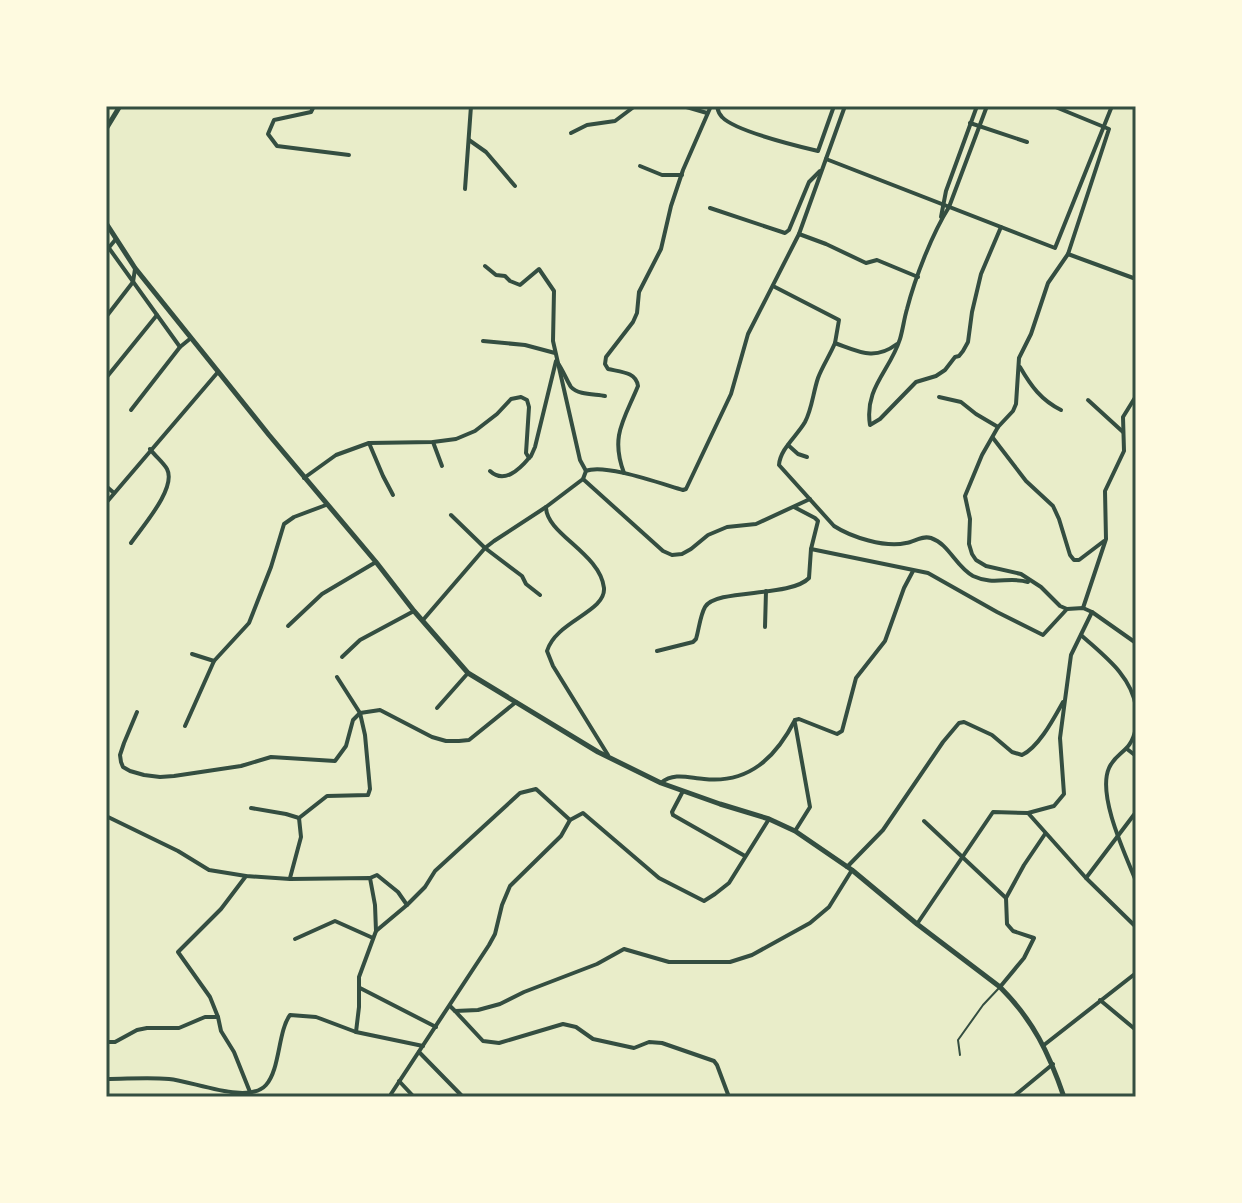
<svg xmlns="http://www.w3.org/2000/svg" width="1242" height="1203" viewBox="0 0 1242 1203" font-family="'PT Sans Narrow',sans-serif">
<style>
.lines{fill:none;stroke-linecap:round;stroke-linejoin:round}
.service{stroke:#344e41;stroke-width:2}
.minor{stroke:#344e41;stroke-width:4}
.secondary{stroke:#344e41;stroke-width:5}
.neatline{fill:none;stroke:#344e41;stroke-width:3}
</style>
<rect width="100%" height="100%" fill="#e9edc9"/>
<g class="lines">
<!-- service -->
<polyline class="service" points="960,1055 958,1040 983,1005 999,988"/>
<!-- minor -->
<g class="minor">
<polyline points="314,106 311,112 274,120 268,134 277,146 349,155"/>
<polyline points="683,106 707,113"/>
<path d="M717 106C718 111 718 113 722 117 735 131 797 146 818 151L834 106"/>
<path d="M987 106 949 207C932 234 915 278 907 309 904 319 903 329 900 339 890 371 864 388 870 425L880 419 916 382 936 376 945 370 955 357 959 356 963 351 968 342 972 312 981 274 1001 227"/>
<polyline points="1053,106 1109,129 1068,254 1048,283 1031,334 1019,358 1016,404 1013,411 998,427 982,455 965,496 970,519 969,544 972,554 976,560 986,566 1021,574 1041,587 1060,606 1067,609 1083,608 1092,612 1136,643"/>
<polyline points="970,123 1027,142"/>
<polyline points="571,133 587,125 615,121 635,106"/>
<polyline points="469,140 486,152 515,186"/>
<polyline points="826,159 1055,248 1112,106"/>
<polyline points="640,166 662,175 682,175"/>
<polyline points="465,189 471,106"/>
<polyline points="710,208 785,233 789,230 809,182 820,171"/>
<polyline points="941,217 946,191 977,106"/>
<polyline points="799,234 826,244 866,263 877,260 918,277"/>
<polyline points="106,244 180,347"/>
<polyline points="106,251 116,239"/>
<polyline points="1068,254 1136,279"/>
<polyline points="485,266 496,275 505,276 510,281 520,285 539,269 554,291 553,341 580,460 586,471"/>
<path d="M773 286 839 320 835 343C860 352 874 361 897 344"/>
<polyline points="106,317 133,282 135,269"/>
<polyline points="483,341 525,345 555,353"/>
<path d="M835 343C830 355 822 367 818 378 813 393 812 409 805 422 797 436 780 449 779 465L834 526C851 537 885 548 906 543 914 542 922 535 931 538 949 544 956 567 973 576 994 586 1009 576 1028 582"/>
<path d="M557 362C563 370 567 381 571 387 578 395 595 394 605 396"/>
<path d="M1020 367C1031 386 1041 400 1061 410"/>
<polyline points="106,378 157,315"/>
<polyline points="939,397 961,402 976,414 998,427"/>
<polyline points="1088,400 1123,432"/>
<polyline points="131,410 180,347 191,338"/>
<polyline points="993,438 1026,481 1053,506 1059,519 1070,555 1074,560 1079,560 1104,541"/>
<polyline points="433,442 442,466"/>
<polyline points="369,443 383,476 393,495"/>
<polyline points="788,445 798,454 807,457"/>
<path d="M490 471C504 484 519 470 529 458"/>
<path d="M624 473C610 436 624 420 638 386 636 372 621 372 608 369L605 364 606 357 633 322 637 313 639 292 661 249 671 206 683 170 711 106"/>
<polyline points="304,478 336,455 369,443 433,442 456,439 475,431 497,414 511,399 521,397 527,400 529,407 526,453 529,458 531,456 535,447 556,361"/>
<polyline points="583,479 663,551 672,555 682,554 691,549 708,535 727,527 756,524 810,499"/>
<polyline points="106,486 114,493"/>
<polyline points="106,503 218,372"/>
<polyline points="451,515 485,548 522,576 526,584 540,595"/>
<path d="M131 543C142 527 177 488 167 469 163 462 155 456 150 449"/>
<polyline points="811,549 928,573 997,612 1043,635 1067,609"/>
<polyline points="1083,608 1106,539 1105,491 1124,451 1123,417 1136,396"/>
<polyline points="423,620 485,548 494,541 546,507"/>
<polyline points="288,626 322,594 376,562"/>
<polyline points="765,627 766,591"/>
<path d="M1081 635C1104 656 1131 675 1136 707"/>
<path d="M657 651 693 642 696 639C699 629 700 616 705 607 716 588 790 598 809 578L811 549 818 521 815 518 794 507"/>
<polyline points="192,654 214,661"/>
<polyline points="342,657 360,640 414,611"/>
<polyline points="437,708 468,673"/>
<polyline points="137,712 124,743 120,755 121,762 123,767 130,771 144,775 160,777 174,776 241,766 271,757 335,761 346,746 353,720 360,713 380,710 432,737 446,741 459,741 469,740 516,702"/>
<polyline points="795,720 799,719 837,734 842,731 856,678 885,641 904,588 913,571"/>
<polyline points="185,726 214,661 249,623 271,567 284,524 294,517 326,505"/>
<path d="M1136 727C1131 754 1117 750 1109 768 1097 795 1125 854 1136 881"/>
<polyline points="1127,749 1136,756"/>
<path d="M608 755 553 666 547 651C556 621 606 612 604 588 600 553 546 534 546 507L583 479 586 471C604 463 662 484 683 490L686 489 731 394 748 334 799 234 845 106"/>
<path d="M661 783C674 772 689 778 704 779 749 784 776 757 795 720"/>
<polyline points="683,791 672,812 673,815 745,856"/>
<polyline points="251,808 286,814 299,818 327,796 368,795 370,789 365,735 360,713 337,677"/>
<polyline points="1028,813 1086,878 1136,927"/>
<polyline points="106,816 178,851 209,870 246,876 290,879 370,878 375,905 376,931"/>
<polyline points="924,821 1006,898 1007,924 1013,931 1034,938 1024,958 1000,987"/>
<polyline points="795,831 810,807 795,723"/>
<path d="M847 867 883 830 943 742 959 723 964 722 992 735 1012 752 1022 755C1039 747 1054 718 1063 702"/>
<polyline points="290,878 301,837 299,818"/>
<polyline points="370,878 377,875 398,892 407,905"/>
<polyline points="1086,878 1136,812"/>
<polyline points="1006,898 1024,865 1045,834"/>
<polyline points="917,924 993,812 1028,813 1054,806 1064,794 1060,738 1065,700 1071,655 1092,612"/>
<polyline points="295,939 335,921 373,938"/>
<polyline points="360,988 436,1027"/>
<polyline points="1100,1000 1136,1030"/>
<polyline points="450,1006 455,1011 478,1010 500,1004 524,992 597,964 624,949 669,962 730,962 752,955 810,923 829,907 852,870"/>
<polyline points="455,1011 483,1041 499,1043 563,1024 576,1027 593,1039 634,1048 649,1042 662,1043 714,1061 717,1065 729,1097"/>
<polyline points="218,1017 210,997 178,952 221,909 246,876"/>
<polyline points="356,1032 359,1007 359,977 376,931 407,905 425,887 435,871 520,793 536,789 570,820"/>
<polyline points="106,1042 115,1042 137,1030 147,1028 179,1028 205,1017 218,1017 221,1031 234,1052 250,1092"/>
<polyline points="1044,1045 1136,973"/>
<polyline points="419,1052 463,1097"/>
<path d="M106 1079C127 1079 148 1077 169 1079 193 1081 248 1105 266 1085 280 1070 278 1031 290 1015L316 1017 356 1032 423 1046"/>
<polyline points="399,1081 414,1097"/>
<polyline points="392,1097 391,1094 489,945 495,934 502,905 510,886 561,836 570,820 583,813 659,878 704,901 715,894 729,883 769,819"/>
<polyline points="1013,1097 1053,1064"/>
</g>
<!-- secondary -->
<g class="secondary">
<polyline points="106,129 120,106"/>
<path d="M106 223 135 268 269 435 376 562 414 611 468 673 598 752 661 783 720 804 769 819 795 831 852 870 917 924 1000 987C1033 1020 1049 1053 1064 1097"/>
</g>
</g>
<!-- border -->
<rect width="1242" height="1203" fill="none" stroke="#fefae0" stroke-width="216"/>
<rect x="108" y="108" width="1026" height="987" class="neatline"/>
</svg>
